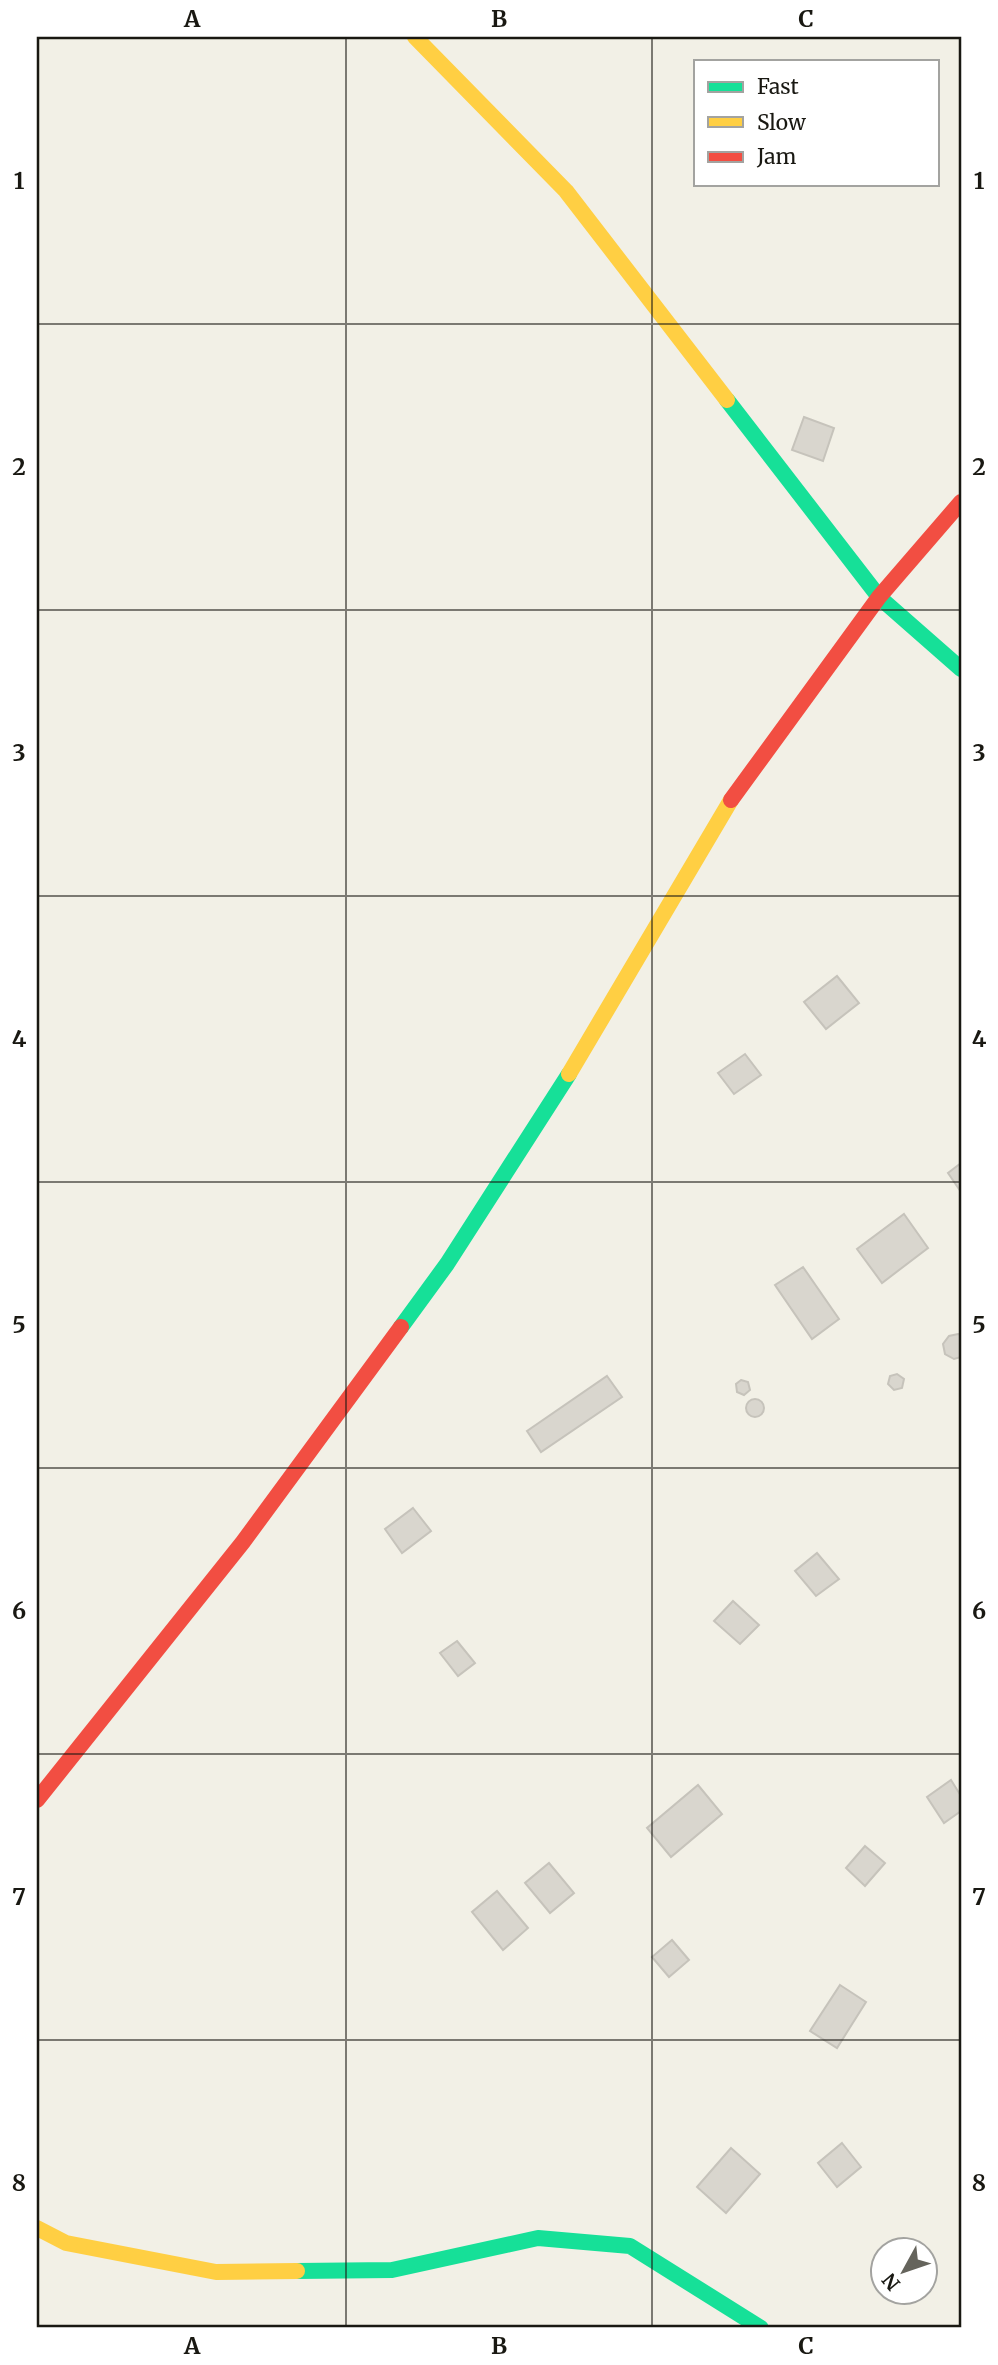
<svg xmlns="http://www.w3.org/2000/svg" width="998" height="2365" viewBox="0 0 998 2365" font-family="Merriweather,serif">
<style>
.building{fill:#d9d6ce;stroke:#c6c3bb;stroke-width:2}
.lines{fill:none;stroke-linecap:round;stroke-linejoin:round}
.fast{stroke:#16e098;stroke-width:16}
.slow{stroke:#ffcf43;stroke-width:16}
.jam{stroke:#f24e42;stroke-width:16}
.grid{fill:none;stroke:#191812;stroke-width:2;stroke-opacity:0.55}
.neatline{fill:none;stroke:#191812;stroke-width:2.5}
.grid-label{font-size:23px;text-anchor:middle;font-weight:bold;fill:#191812}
</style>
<rect width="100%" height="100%" fill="#f2f0e6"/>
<!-- building -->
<g class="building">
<polygon points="804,417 834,428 823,461 792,450"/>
<polygon points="837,976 859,1003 826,1029 804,1002"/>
<polygon points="745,1054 761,1075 734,1094 718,1073"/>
<polygon points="961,1163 961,1192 948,1173"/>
<polygon points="904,1214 928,1248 882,1283 857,1249"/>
<polygon points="803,1267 839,1319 812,1339 775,1285"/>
<polygon points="958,1334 961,1335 961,1357 954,1359 945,1354 943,1344 949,1336"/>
<polygon points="897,1374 904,1379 902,1388 894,1390 888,1384 890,1376"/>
<polygon points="607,1376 622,1397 541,1452 527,1431"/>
<polygon points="741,1380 748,1382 750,1390 744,1395 737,1392 736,1384"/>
<circle cx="755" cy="1408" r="9"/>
<polygon points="413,1508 431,1531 402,1553 385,1529"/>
<polygon points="817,1553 839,1579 816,1596 795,1571"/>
<polygon points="733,1601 759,1625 740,1644 714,1621"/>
<polygon points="457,1641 475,1663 458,1676 440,1653"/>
<polygon points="951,1780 961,1796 961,1811 944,1823 927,1797"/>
<polygon points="698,1785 722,1814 671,1857 647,1828"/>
<polygon points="865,1846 885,1863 865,1886 846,1868"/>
<polygon points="549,1863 574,1893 550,1913 525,1883"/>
<polygon points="497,1891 528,1928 503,1950 472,1912"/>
<polygon points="672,1940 689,1960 669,1977 652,1957"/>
<polygon points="840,1985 866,2002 837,2048 810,2031"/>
<polygon points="842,2143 861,2167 837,2187 818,2163"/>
<polygon points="731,2148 760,2174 726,2213 697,2187"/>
</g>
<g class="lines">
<!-- fast -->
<g class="fast">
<polyline points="727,400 879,597 961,669"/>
<polyline points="401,1327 447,1264 569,1074"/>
<polyline points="297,2271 392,2270 538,2238 630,2246 761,2328"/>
</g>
<!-- slow -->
<g class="slow">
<polyline points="415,37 566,191 727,400"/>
<polyline points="569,1074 731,800"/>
<polyline points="37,2228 66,2243 216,2272 297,2271"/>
</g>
<!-- jam -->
<g class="jam">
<polyline points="731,800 879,597 961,502"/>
<polyline points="37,1800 243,1542 401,1327"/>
</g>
</g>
<!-- grid -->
<path class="grid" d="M346 37V2328M652 37V2328M37 324H961M37 610H961M37 896H961M37 1182H961M37 1468H961M37 1754H961M37 2040H961"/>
<!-- border -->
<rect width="998" height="2365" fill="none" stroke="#ffffff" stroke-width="77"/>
<!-- legend -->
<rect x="694" y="60" width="245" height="126" fill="#ffffff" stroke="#a3a3a0" stroke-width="2"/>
<rect x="708" y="82" width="35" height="10" fill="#16e098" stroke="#a3a3a0" stroke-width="2"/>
<text x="757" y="94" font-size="21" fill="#191812">Fast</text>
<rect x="708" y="117" width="35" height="10" fill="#ffcf43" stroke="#a3a3a0" stroke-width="2"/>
<text x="757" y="130" font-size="21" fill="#191812">Slow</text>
<rect x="708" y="152" width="35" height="10" fill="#f24e42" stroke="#a3a3a0" stroke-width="2"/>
<text x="757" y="164" font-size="21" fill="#191812">Jam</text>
<!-- north arrow -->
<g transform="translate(904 2271) rotate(230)"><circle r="33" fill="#ffffff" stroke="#a3a3a0" stroke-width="2"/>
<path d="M0-5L12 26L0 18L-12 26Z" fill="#65645c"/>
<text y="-10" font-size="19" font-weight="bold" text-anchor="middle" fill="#191812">N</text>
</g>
<rect x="38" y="38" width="922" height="2288" class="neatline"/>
<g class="grid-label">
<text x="192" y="27">A</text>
<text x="499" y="27">B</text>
<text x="806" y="27">C</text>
<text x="19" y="189">1</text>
<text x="979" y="189">1</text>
<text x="19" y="475">2</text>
<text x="979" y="475">2</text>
<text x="19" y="761">3</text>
<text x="979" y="761">3</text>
<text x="19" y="1047">4</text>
<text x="979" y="1047">4</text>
<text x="19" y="1333">5</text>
<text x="979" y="1333">5</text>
<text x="19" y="1619">6</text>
<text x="979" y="1619">6</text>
<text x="19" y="1905">7</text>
<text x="979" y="1905">7</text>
<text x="19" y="2191">8</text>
<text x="979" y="2191">8</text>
<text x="192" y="2354">A</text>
<text x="499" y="2354">B</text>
<text x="806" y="2354">C</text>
</g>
</svg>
